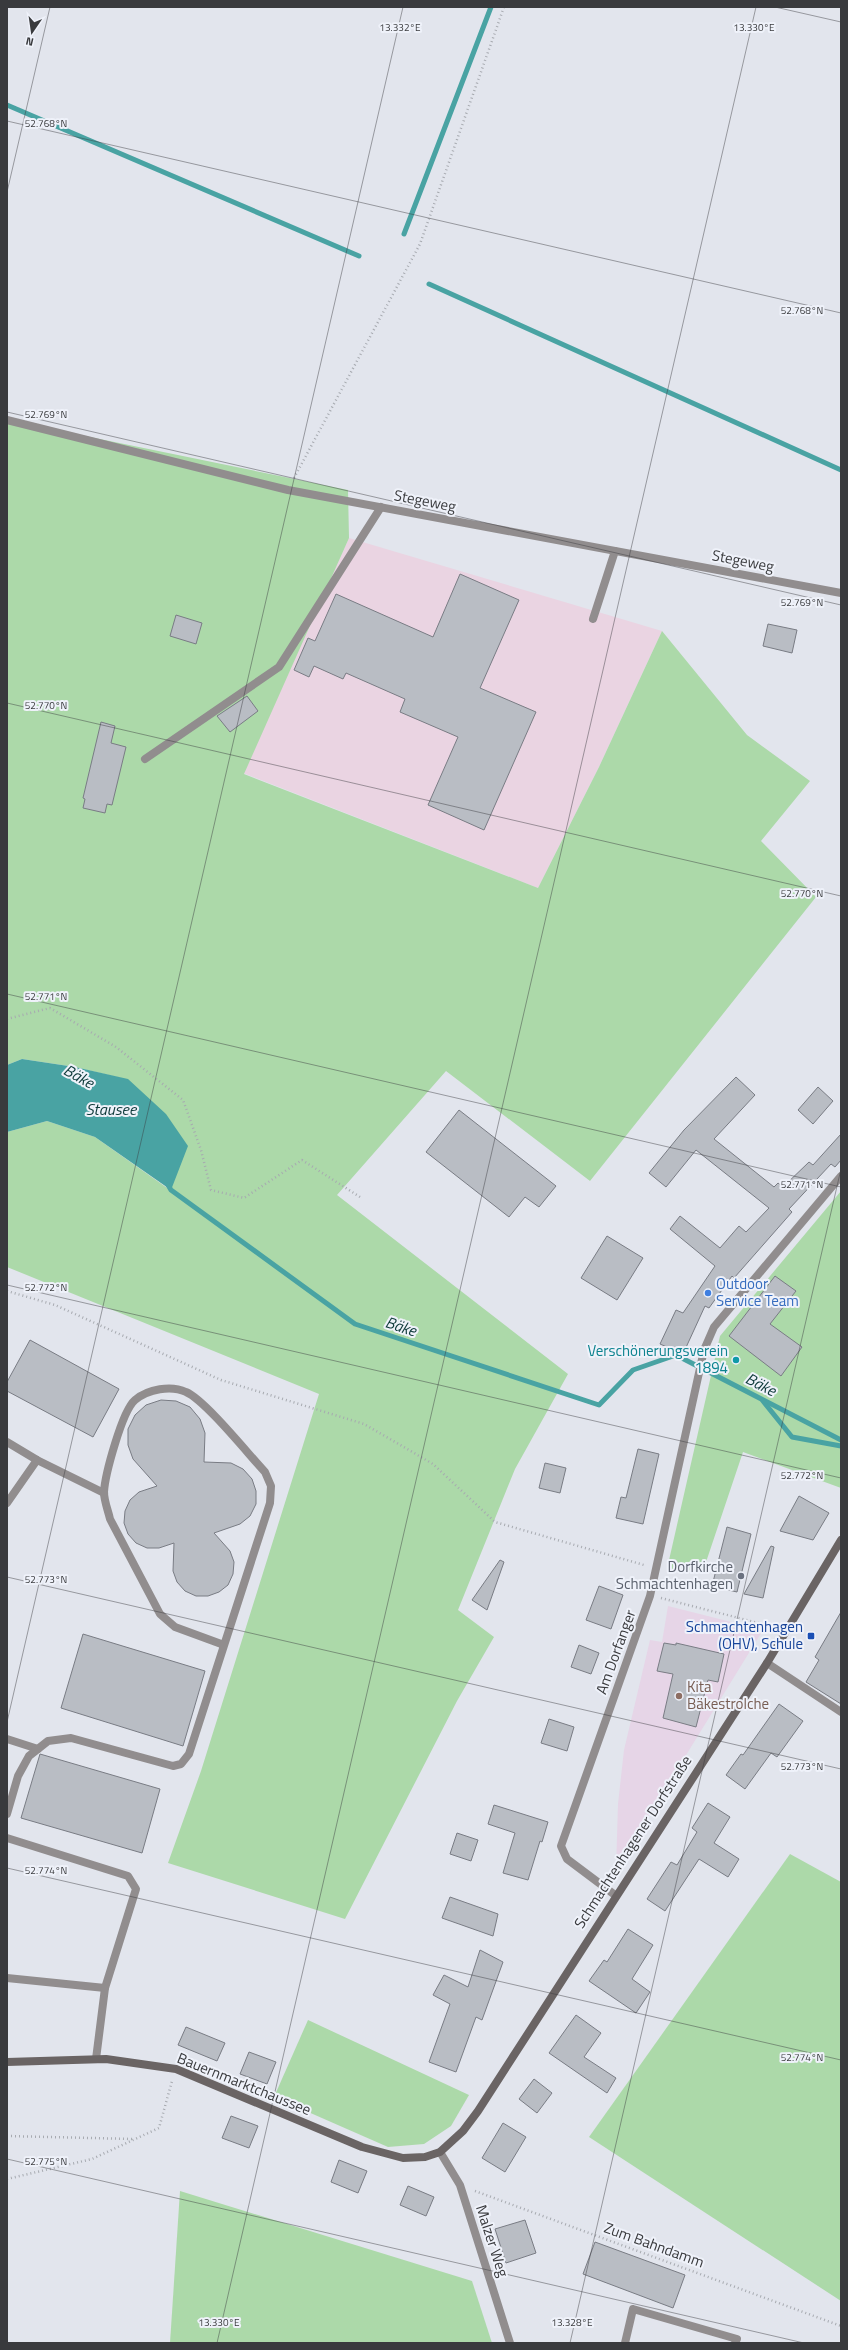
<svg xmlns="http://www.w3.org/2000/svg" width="848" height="2350" viewBox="0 0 848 2350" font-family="'Titillium Web',sans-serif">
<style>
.industrial{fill:#ead4e2}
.education{fill:#e6d5e7}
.green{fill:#acd9a9}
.water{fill:#49a3a3}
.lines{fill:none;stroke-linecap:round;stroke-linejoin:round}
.stream{stroke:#49a3a3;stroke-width:5}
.building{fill:#b9bdc4;stroke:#797c84}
.path{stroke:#a7aab0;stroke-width:2.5;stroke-dasharray:1 3;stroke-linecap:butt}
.service{stroke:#918d8e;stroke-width:8}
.minor{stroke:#918d8e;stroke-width:8}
.secondary{stroke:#6a6464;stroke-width:8}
.ticks{fill:none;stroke:#393a3d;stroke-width:1;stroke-opacity:0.45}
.shop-dot{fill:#3f7fe0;stroke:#eff2fa;stroke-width:1.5}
.culture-dot{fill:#0f9aa8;stroke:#eff2fa;stroke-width:1.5}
.worship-dot{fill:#6b7280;stroke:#eff2fa;stroke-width:1.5}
.transit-dot{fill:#1a4fb4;stroke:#eff2fa;stroke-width:1.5}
.education-dot{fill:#8d6e63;stroke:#eff2fa;stroke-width:1.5}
.labels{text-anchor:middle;stroke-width:4;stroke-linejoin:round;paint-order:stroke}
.street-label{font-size:15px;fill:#393a3d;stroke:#eff2fa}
.shop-label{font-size:15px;fill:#366cbe;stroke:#eff2fa;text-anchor:start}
.culture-label{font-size:15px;fill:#0d838f;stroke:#eff2fa;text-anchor:end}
.worship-label{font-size:15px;fill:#5b616d;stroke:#eff2fa;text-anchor:end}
.transit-label{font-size:15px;fill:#164399;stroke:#eff2fa;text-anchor:end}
.education-label{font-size:15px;fill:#785e54;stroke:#eff2fa;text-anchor:start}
.water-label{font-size:16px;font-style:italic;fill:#0e3a3a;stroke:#eff2fa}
.ticks-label{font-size:10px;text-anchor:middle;fill:#393a3d;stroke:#eff2fa;stroke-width:4;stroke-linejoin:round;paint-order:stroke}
</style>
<rect width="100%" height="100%" fill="#e2e5ed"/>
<polygon class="industrial" points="349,538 662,631 599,767 538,888 243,773"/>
<polygon class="education" points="668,1606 763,1630 616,1869 618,1804 624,1750 650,1640 662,1642"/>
<g class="green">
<polygon points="7,420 348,490 349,538 244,774 538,888 599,767 662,631 747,735 810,781 761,841 816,897 590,1181 446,1071 337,1195 568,1374 515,1469 458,1610 494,1637 457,1701 345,1919 168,1863 201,1771 319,1394 7,1267 7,1132 47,1121 95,1137 170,1190 121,1078 75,1067 22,1059 7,1065"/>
<polygon points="841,1191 841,1488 743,1452 703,1571 667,1569 720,1336"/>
<polygon points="790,1854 841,1882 841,2301 589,2137"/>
<polygon points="308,2020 469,2095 451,2126 424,2144 388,2147 274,2097"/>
<polygon points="180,2191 472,2281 492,2343 170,2343"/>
</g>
<polygon class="water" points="22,1059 75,1067 128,1079 166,1114 188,1146 171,1190 95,1137 47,1121 7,1132 7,1065"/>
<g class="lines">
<g class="stream">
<polyline points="7,105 359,256"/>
<polyline points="404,234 491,7"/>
<polyline points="429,284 841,470"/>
<polyline points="168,1185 171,1190 355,1324 599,1405 633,1370 676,1355 841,1440"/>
<polyline points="763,1401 792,1437 841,1446"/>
</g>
</g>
<g class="building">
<polygon points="460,574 519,600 480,688 536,712 484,830 428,805 458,737 400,712 405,699 346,673 343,679 314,666 309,677 294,670 308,638 315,641 336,594 433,637"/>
<polygon points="176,615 202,623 196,644 170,636"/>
<polygon points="768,624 797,630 792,653 763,646"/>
<polygon points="247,696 258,711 230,732 217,716"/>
<polygon points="101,722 115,726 111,743 126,747 112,805 107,804 105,813 83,808 85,799 83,798"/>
<polygon points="736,1077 755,1095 714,1139 774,1187 778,1183 783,1187 809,1162 813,1165 841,1134 841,1160 835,1167 831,1164 789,1209 792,1212 734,1278 732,1276 709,1308 705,1306 683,1354 660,1344 676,1310 683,1313 715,1266 670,1229 680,1216 720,1248 739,1226 746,1232 769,1208 696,1150 666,1187 649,1173 684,1130"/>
<polygon points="818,1087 833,1101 813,1124 798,1110"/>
<polygon points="459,1110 556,1186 539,1207 525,1197 509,1217 426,1152"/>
<polygon points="607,1236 643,1258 617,1300 581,1278"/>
<polygon points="775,1276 796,1291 770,1324 802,1347 781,1376 729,1336"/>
<polygon points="30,1340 119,1389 93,1437 7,1391 7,1382"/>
<polygon points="161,1400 176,1401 190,1407 200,1419 205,1433 204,1462 231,1463 243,1469 252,1479 256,1491 256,1504 250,1516 240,1524 214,1533 230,1551 234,1562 233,1574 228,1585 219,1592 208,1596 196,1596 185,1591 177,1582 173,1571 174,1543 159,1548 147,1548 136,1543 128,1534 124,1523 125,1511 130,1500 139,1492 157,1486 133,1459 128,1445 128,1429 135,1415 146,1405"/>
<polygon points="638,1449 659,1454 643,1524 616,1518 621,1497 626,1498"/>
<polygon points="545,1463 566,1468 560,1493 539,1488"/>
<polygon points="799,1496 829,1513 813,1540 780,1531"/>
<polygon points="727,1527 751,1534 737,1592 712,1586"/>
<polygon points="771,1546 774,1547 763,1598 744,1594"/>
<polygon points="500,1560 504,1562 487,1610 472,1600"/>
<polygon points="599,1586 623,1595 611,1629 586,1620"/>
<polygon points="841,1612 841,1704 806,1682 819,1660 815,1657"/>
<polygon points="83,1634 205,1671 183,1746 61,1708"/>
<polygon points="664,1643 676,1645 676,1643 724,1654 718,1682 708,1680 696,1727 663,1718 673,1674 657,1671"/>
<polygon points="579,1645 599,1653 591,1674 571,1667"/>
<polygon points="779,1704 803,1721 777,1757 771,1753 745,1789 726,1775 741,1754 743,1755"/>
<polygon points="549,1719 574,1727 567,1751 541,1743"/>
<polygon points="40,1754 160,1789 142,1853 21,1818"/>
<polygon points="708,1803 730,1817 714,1843 739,1859 728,1877 699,1859 665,1911 647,1899 671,1862 677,1865 697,1832 692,1828"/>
<polygon points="494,1805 548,1822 542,1842 540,1841 528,1880 503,1873 515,1833 488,1824"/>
<polygon points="457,1833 478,1840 471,1861 450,1854"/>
<polygon points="450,1897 498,1914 493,1936 442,1918"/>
<polygon points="628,1929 653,1945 632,1979 650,1992 636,2013 589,1981 604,1960 607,1962"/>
<polygon points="480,1950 503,1962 482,2020 476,2017 456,2072 429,2062 450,2004 433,1995 444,1975 468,1987"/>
<polygon points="576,2015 601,2033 584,2057 616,2078 607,2093 549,2053"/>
<polygon points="186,2027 225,2043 217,2061 178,2045"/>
<polygon points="249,2052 276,2062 267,2084 240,2074"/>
<polygon points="534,2079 552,2093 537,2113 519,2099"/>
<polygon points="231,2116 258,2126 249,2148 222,2138"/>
<polygon points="503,2123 526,2137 505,2172 482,2158"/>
<polygon points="339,2160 367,2171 358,2193 331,2182"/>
<polygon points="408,2186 434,2197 426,2216 400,2205"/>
<polygon points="525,2220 536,2253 506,2263 495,2229"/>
<polygon points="595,2242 685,2275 673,2308 583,2274"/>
</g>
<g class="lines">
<g class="path">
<polyline points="294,478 420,244 504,7"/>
<polyline points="7,1019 50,1008 116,1047 183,1100 201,1150 211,1190 244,1198 302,1160 360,1197"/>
<polyline points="7,1291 55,1305 221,1380 364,1424 433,1464 495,1522 644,1565"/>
<polyline points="661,1598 774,1627"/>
<polyline points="7,2136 133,2139"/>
<polyline points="7,2179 92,2159 159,2128 172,2081"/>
<polyline points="475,2191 841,2326"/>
</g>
<g class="service">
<polyline points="593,619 615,551"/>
<polyline points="145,759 279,667 381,507"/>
<polyline points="7,1442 37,1460 104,1493"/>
<polyline points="7,1503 37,1460"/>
<polyline points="767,1663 841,1712"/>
<polyline points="7,1739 38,1749"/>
<path d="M 7,1814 L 18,1776 L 29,1756 L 48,1741 L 71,1738 L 173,1766 L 181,1764 L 189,1754 L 270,1503 L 271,1486 L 265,1472 C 249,1455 205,1400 186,1392 C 171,1385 148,1389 135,1400 C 122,1411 105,1475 104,1492 C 104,1501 108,1510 110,1519 L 160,1614 L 175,1627 L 224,1645"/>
<polyline points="7,1838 128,1876 136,1889 105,1988 7,1978"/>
<polyline points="96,2059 105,1988"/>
<polyline points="625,2343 633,2309 737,2339 735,2343"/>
</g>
<g class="minor">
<polyline points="7,420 288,490 841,593"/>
<polyline points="615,1895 567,1859 561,1846 650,1596 704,1350 714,1327 841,1176"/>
<polyline points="440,2152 460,2185 510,2343"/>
</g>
<polyline class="secondary" points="7,2062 106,2059 176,2069 362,2147 403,2158 425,2157 440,2152 463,2131 478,2111 767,1663 841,1540"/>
</g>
<path class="ticks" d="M 775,7 L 841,22M 7,121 L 841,313M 7,192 L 50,7M 7,412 L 841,605M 7,703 L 841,896M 7,994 L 841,1187M 7,1285 L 841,1478M 7,1577 L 841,1769M 7,1722 L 403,7M 7,1868 L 841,2060M 7,2159 L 804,2343M 217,2343 L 756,7M 570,2343 L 841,1169"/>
<circle class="shop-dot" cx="708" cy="1293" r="4"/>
<circle class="culture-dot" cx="736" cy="1360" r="4"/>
<circle class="worship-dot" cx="741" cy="1576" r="4"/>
<rect class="transit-dot" x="807" y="1632" width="8" height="8" rx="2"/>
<circle class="education-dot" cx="679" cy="1696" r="4"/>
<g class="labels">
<g class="street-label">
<text transform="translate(425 501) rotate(11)" y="5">Stegeweg</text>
<text transform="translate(743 561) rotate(11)" y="5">Stegeweg</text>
<text transform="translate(616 1652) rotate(-70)" y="5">Am Dorfanger</text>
<text transform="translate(633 1842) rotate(-57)" y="5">Schmachtenhagener Dorfstraße</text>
<text transform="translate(244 2084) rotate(22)" y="5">Bauernmarktchaussee</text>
<text transform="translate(492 2241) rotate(72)" y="5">Malzer Weg</text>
<text transform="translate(654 2245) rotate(20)" y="5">Zum Bahndamm</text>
</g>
<g class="shop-label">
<text x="716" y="1289">Outdoor<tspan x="716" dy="17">Service Team</tspan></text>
</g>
<g class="culture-label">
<text x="728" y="1356">Verschönerungsverein<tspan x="728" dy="17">1894</tspan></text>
</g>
<g class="worship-label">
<text x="733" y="1572">Dorfkirche<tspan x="733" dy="17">Schmachtenhagen</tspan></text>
</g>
<g class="transit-label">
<text x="803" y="1632">Schmachtenhagen<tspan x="803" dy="17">(OHV), Schule</tspan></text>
</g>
<g class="education-label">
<text x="687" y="1692">Kita<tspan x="687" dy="17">Bäkestrolche</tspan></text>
</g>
<g class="water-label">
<text transform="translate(79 1076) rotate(29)" y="6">Bäke</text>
<text x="111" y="1115">Stausee</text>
<text transform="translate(401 1326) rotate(18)" y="6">Bäke</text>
<text transform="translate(761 1384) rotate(27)" y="6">Bäke</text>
</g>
</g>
<g class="ticks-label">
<text x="400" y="31">13.332°E</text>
<text x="754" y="31">13.330°E</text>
<text x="46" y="127">52.768°N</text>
<text x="802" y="314">52.768°N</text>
<text x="46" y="418">52.769°N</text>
<text x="802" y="606">52.769°N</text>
<text x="46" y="709">52.770°N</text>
<text x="802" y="897">52.770°N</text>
<text x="46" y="1000">52.771°N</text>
<text x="802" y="1188">52.771°N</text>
<text x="46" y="1291">52.772°N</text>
<text x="802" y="1479">52.772°N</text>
<text x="46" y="1583">52.773°N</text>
<text x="802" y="1770">52.773°N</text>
<text x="46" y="1874">52.774°N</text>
<text x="802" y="2061">52.774°N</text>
<text x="46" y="2165">52.775°N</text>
<text x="219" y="2326">13.330°E</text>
<text x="572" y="2326">13.328°E</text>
</g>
<rect width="848" height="2350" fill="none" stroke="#393a3d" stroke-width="16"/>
<g transform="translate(32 32) rotate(193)" stroke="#eff2fa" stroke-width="3" paint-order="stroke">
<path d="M0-3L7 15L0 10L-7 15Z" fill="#393a3d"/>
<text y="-6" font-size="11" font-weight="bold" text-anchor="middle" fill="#393a3d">N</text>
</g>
</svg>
